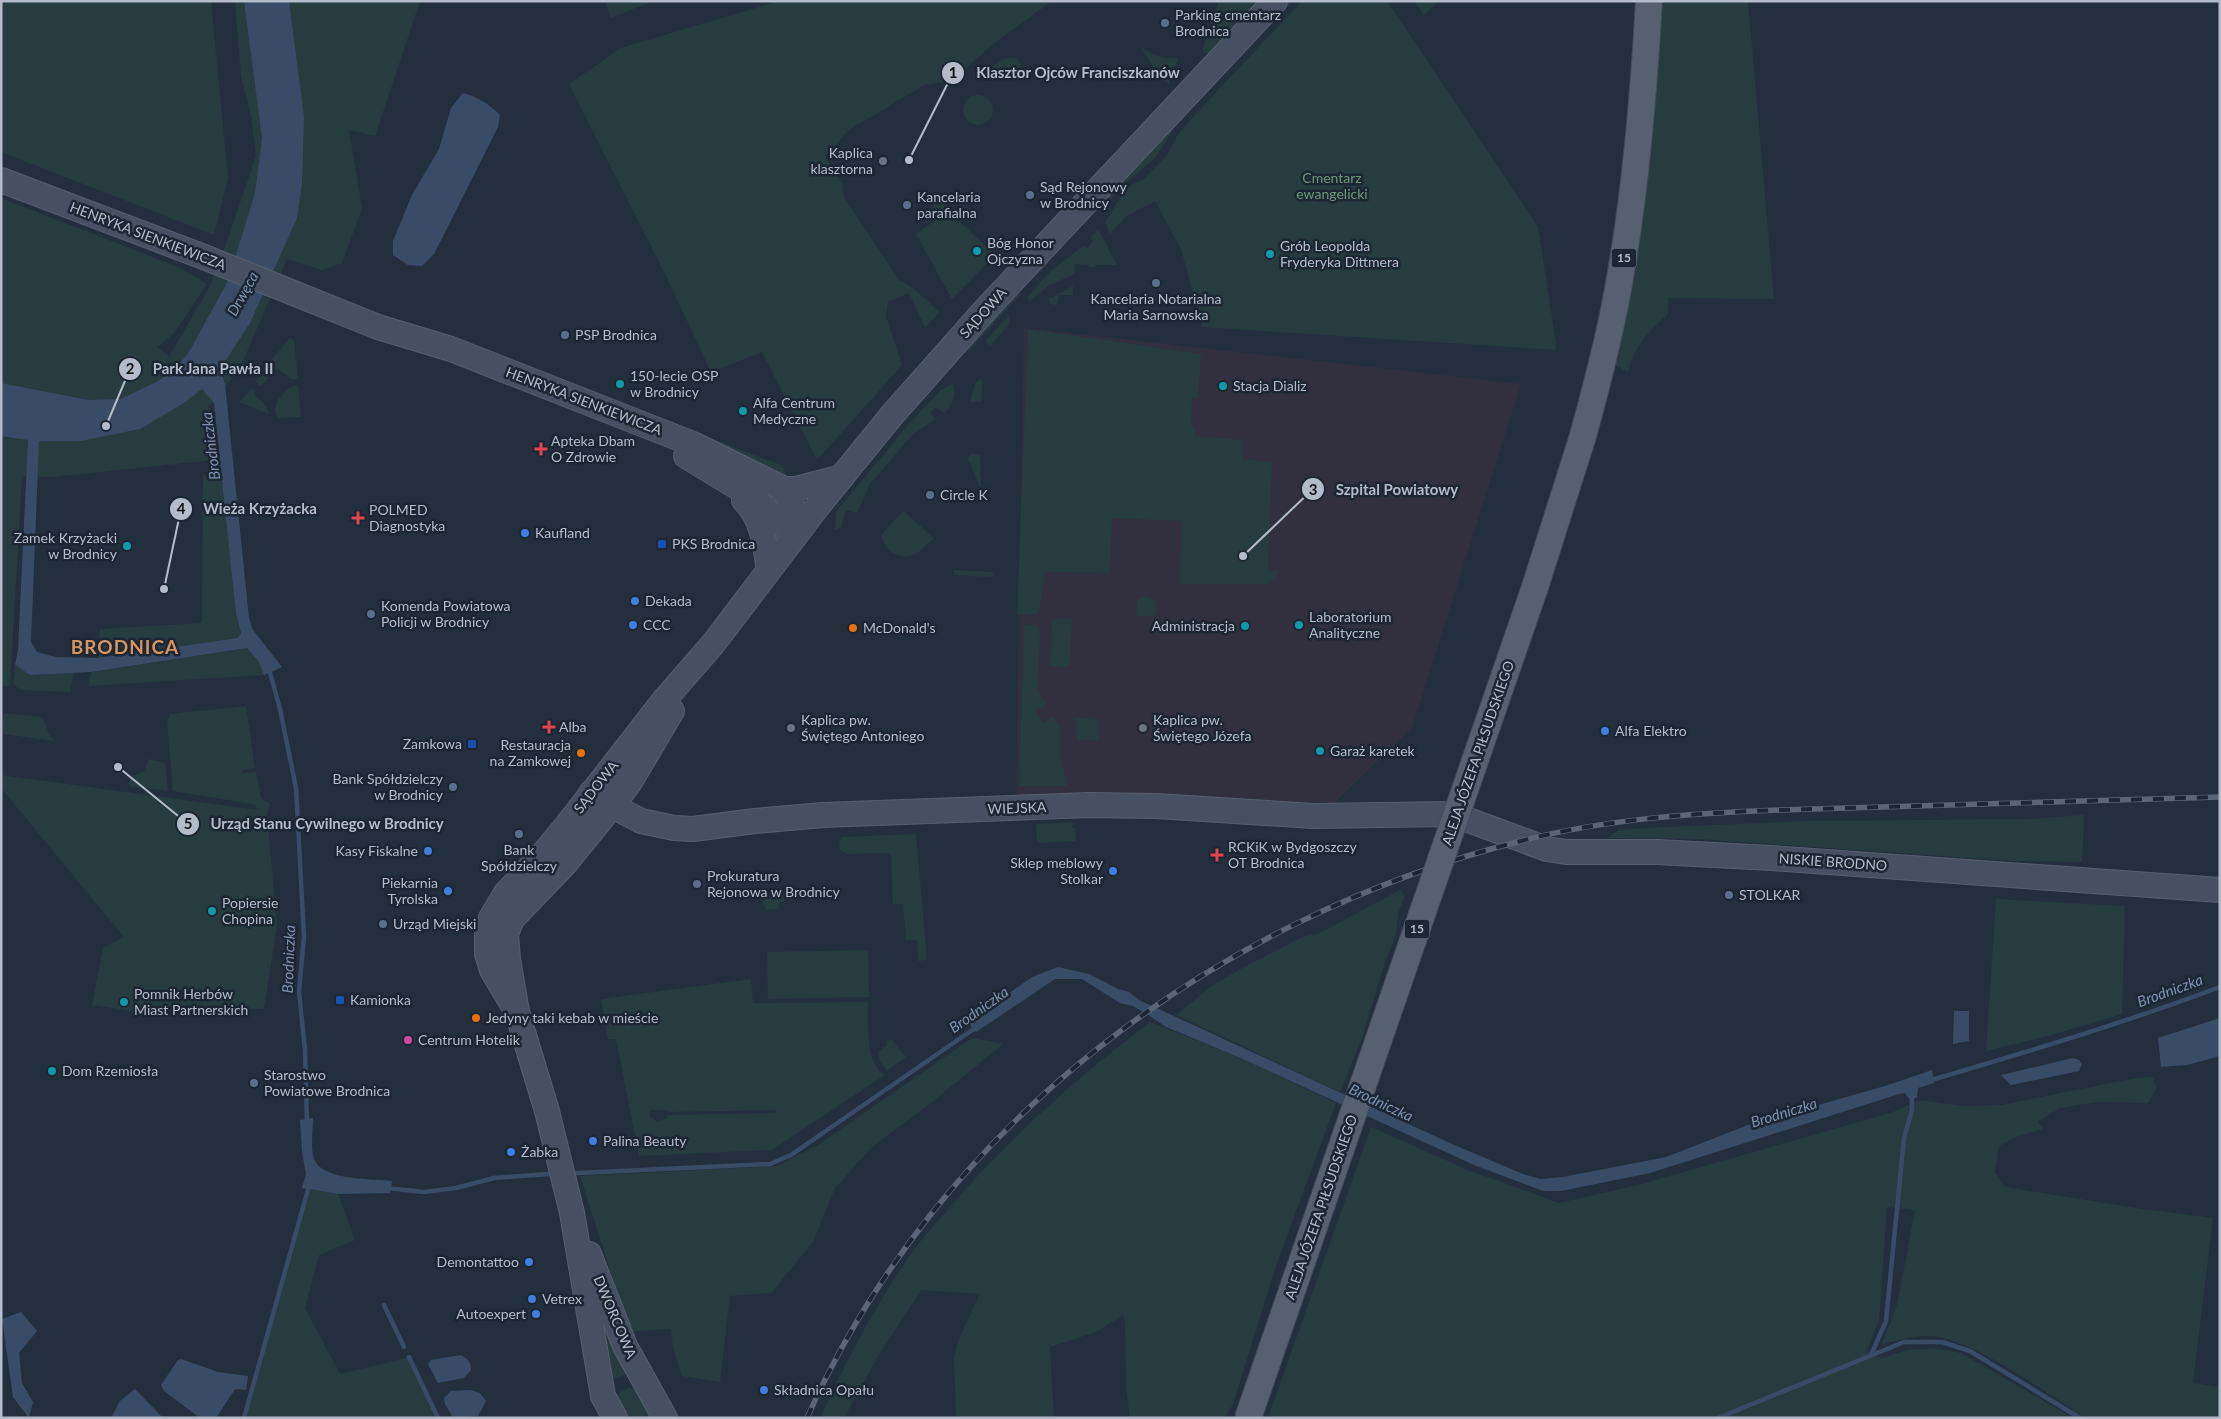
<svg xmlns="http://www.w3.org/2000/svg" width="2221" height="1419" viewBox="0 0 2221 1419" font-family="Lato,sans-serif">
<style>
.medical{fill:#32303f}
.green{fill:#263c3f;fill-rule:evenodd}
.water{fill:#394c67;fill-rule:evenodd}
.lines{fill:none;stroke-linecap:round;stroke-linejoin:round}
.stream{stroke:#394c67;stroke-width:4.5}
.secondary-casing{stroke:#565f6c;stroke-width:26}
.primary-casing{stroke:#414a57;stroke-width:28}
.secondary{stroke:#465061;stroke-width:24}
.primary{stroke:#56606e;stroke-width:26}
.rail-casing{stroke:#5a6575;stroke-width:5.5}
.rail{stroke:#1d2633;stroke-width:4;stroke-dasharray:11;stroke-linecap:butt}
.primary-bridge-casing{stroke:#414a57;stroke-width:28;stroke-linecap:butt}
.primary-bridge{stroke:#56606e;stroke-width:26}
.service-dot{fill:#5c6f8a;stroke:#1d2633;stroke-width:2}
.worship-dot{fill:#6b7280;stroke:#1d2633;stroke-width:2}
.culture-dot{fill:#0f9aa8;stroke:#1d2633;stroke-width:2}
.health-dot{fill:#e0444e;stroke:#1d2633;stroke-width:2}
.shop-dot{fill:#3f7fe0;stroke:#1d2633;stroke-width:2}
.transit-dot{fill:#1a4fb4;stroke:#1d2633;stroke-width:2}
.food-dot{fill:#e8710a;stroke:#1d2633;stroke-width:2}
.hotel-dot{fill:#d1479c;stroke:#1d2633;stroke-width:2}
.labels{text-anchor:middle;stroke-width:5;stroke-linejoin:round;paint-order:stroke}
.shield{fill:#1d2633;stroke:#878f9c;stroke-width:1}
.shield-label{font-size:12px;font-weight:bold;fill:#b4bcc9}
.poi-label{font-size:14px;fill:#b4bcc9;stroke:#1d2633;text-anchor:start}
.park-label{font-size:14px;fill:#6b9a76;stroke:#1d2633}
.street-label{font-size:14px;fill:#b4bcc9;stroke:#1d2633}
.water-label{font-size:15px;font-style:italic;fill:#7c92b1;stroke:#1d2633}
.district-label{font-size:19px;font-weight:bold;letter-spacing:1px;fill:#d59563;stroke:#1d2633}
.leader{fill:none;stroke:#b4bcc9;stroke-width:2}
.callout-dot{fill:#b4bcc9;stroke:#1d2633;stroke-width:2}
.mark-label{font-size:15px;text-anchor:middle;font-weight:bold;fill:#111}
.callout-label{font-size:15px;text-anchor:middle;font-weight:bold;fill:#b4bcc9;stroke:#1d2633;stroke-width:5;stroke-linejoin:round;paint-order:stroke}
</style>
<rect width="100%" height="100%" fill="#242f3e"/>
<polygon class="medical" points="1024,328 1521,384 1412,728 1334,803 1016,797"/>
<g class="green">
<polygon points="1,1 211,1 228,178 214,235 1,152"/>
<polygon points="235,1 420,1 375,136 349,130 362,208 342,263 322,270 287,259 240,368 213,403 208,406 214,460 52,477 22,476 10,686 1,686 1,198 178,267 207,284 175,332 158,347 169,357 209,288 225,247 256,156 251,116 241,76"/>
<polygon points="605,1 653,1 611,18"/>
<path d="M 779,1 L 1052,1 L 997,41 L 951,81 L 924,85 L 849,130 L 825,156 L 842,184 L 844,197 L 900,281 C 909,282 930,304 940,312 L 925,328 L 909,293 L 888,302 L 886,316 L 902,365 L 817,460 L 762,352 L 711,372 L 667,278 L 569,84 L 621,48 Z"/>
<polygon points="1219,1 1258,1 1211,54 1204,52 1203,48"/>
<polygon points="1288,1 1293,1 1175,127 1155,158 1127,182 1105,206 1116,185"/>
<polygon points="1302,1 1387,1 1538,227 1556,343 1555,350 1202,327 1181,249 1155,201 1125,217 1110,234 1105,222 1122,195 1133,184 1145,178 1168,154 1177,136 1192,118"/>
<polygon points="1414,1 1439,1 1424,15"/>
<path d="M 1659,1 L 1748,1 L 1774,299 L 1668,298 L 1668,314 C 1648,331 1635,346 1628,372 L 1615,365 L 1635,276 L 1652,146 Z"/>
<path d="M 1139,46 C 1152,55 1162,59 1178,58 L 1169,84 L 1164,82 Z"/>
<path d="M 1006,58 L 1017,58 L 1022,68 C 1011,75 1002,77 991,68 Z"/>
<circle cx="978" cy="110" r="15"/>
<polygon points="939,195 960,222 995,255 952,299 916,234 939,218 930,201"/>
<polygon points="1098,229 1117,265 1095,265 1095,267 1089,267 1089,265 1075,264 1074,274 1048,286 1030,301 1027,297 1051,271 1084,245 1087,248 1093,241 1090,238"/>
<polygon points="1073,286 1073,295 1059,295 1057,305 1050,304 1049,299"/>
<polygon points="1016,292 1020,295 968,352 970,343"/>
<polygon points="1009,315 1010,323 990,346 985,341"/>
<polygon points="1028,329 1201,354 1198,398 1192,397 1191,427 1195,427 1195,436 1243,440 1242,459 1272,462 1268,570 1278,571 1276,577 1267,584 1180,584 1182,521 1112,518 1110,573 1045,572 1040,605 1037,614 1017,615"/>
<polygon points="290,338 294,340 298,379 291,379 277,368 261,386 256,382 268,364"/>
<polygon points="980,379 983,381 981,402 970,402 975,384"/>
<path d="M 953,383 C 956,395 953,405 944,413 L 936,407 L 930,413 L 936,419 L 913,434 L 869,485 L 857,513 L 846,510 L 841,527 L 835,530 L 836,512 L 907,426 L 940,391 Z"/>
<path d="M 298,385 L 301,417 L 278,418 C 268,406 286,387 298,385 Z"/>
<polygon points="252,388 255,390 255,395 266,406 269,414 239,402"/>
<polygon points="667,421 783,466 786,476 782,481"/>
<polygon points="970,454 980,454 981,489 968,459"/>
<polygon points="222,472 236,614 241,634 238,638 97,658 100,629 202,623 203,475"/>
<path d="M 903,511 L 934,538 C 928,543 921,552 913,555 C 899,561 881,548 882,534 Z"/>
<polygon points="954,570 992,572 994,575 991,577 954,575"/>
<polygon points="1143,596 1154,599 1156,604 1156,614 1152,616 1136,616 1137,600"/>
<polygon points="1052,619 1072,619 1070,664 1068,667 1050,666"/>
<polygon points="1024,625 1036,625 1040,630 1038,689 1046,705 1036,711 1043,723 1053,717 1061,730 1061,761 1068,786 1019,786"/>
<polygon points="247,648 258,661 264,675 88,686 91,672"/>
<polygon points="15,665 30,675 74,673 70,692 20,690 13,683"/>
<polygon points="246,706 255,768 242,770 242,773 256,772 261,798 270,804 267,813 277,925 264,1009 140,1012 92,1005 103,948 124,937 1,788 1,775 257,810 256,806 253,804 173,791 167,723 170,714"/>
<polygon points="4,713 43,717 48,732 54,741 3,734 1,730"/>
<polygon points="1073,717 1099,720 1098,741 1077,740 1076,725"/>
<polygon points="148,759 165,763 168,791 129,786 130,777 145,771"/>
<polygon points="2084,815 2082,862 2014,861 1698,839 1608,838 1619,830 1665,827 1807,821 2027,819"/>
<polygon points="1073,822 1072,828 1075,828 1076,841 1037,843 1036,824"/>
<polygon points="916,834 927,960 918,961 917,940 906,940 903,904 893,904 891,853 847,854 840,850 839,844 842,837"/>
<polygon points="1400,890 1405,896 1398,913 1396,935 1385,962 1363,1035 1340,1092 1176,1015 1213,985 1246,966 1304,936 1318,934"/>
<polygon points="784,897 784,901 779,903 778,909 766,910 763,903 765,899"/>
<polygon points="1996,899 2125,906 2122,1014 2055,1034 1986,1051"/>
<polygon points="868,950 869,997 768,999 767,952"/>
<path d="M 751,979 L 753,1003 L 868,1002 C 868,1024 865,1063 885,1075 L 772,1150 L 639,1156 L 616,1039 L 608,1039 L 601,999 ZM 650,1110 L 668,1110 L 668,1112 L 776,1110 L 777,1113 L 668,1115 L 667,1119 L 657,1121 L 649,1116 Z"/>
<path d="M 1150,1022 L 1236,1056 L 1336,1103 L 1276,1266 L 1233,1404 L 1225,1418 L 1130,1418 L 1126,1389 L 1125,1321 L 1123,1315 L 1096,1332 L 1050,1347 L 1054,1418 L 956,1418 L 954,1358 L 958,1341 L 980,1294 L 921,1290 L 877,1358 L 844,1418 L 820,1418 C 846,1361 878,1300 914,1250 C 925,1234 939,1221 951,1206 C 1010,1137 1078,1077 1150,1022 Z"/>
<polygon points="972,1038 1003,1044 931,1103 873,1146 835,1188 813,1242 771,1293 730,1296 720,1382 682,1376 673,1348 671,1329 633,1331 620,1301 580,1176 777,1166 818,1145"/>
<polygon points="891,1039 906,1057 887,1071 879,1060 878,1052 887,1045 886,1041"/>
<path d="M 2153,1077 L 2156,1089 L 2148,1103 L 2097,1102 L 2060,1108 L 2038,1122 L 2043,1129 L 2016,1137 L 1999,1146 L 1995,1172 L 2005,1187 L 2129,1207 L 2213,1218 L 2193,1383 L 2220,1387 L 2220,1418 L 1268,1418 L 1371,1127 L 1468,1170 L 1559,1203 L 1642,1184 L 1893,1112 L 1921,1100 L 1962,1106 L 2001,1105 L 2136,1078 ZM 1887,1207 L 1915,1210 L 1897,1305 L 1882,1344 C 1896,1341 1910,1337 1924,1336 C 1967,1334 2036,1387 2073,1409 L 2070,1416 L 1961,1353 L 1935,1348 L 1908,1350 L 1881,1358 L 1866,1352 L 1879,1321 Z"/>
<polygon points="310,1190 338,1193 355,1240 319,1255 305,1308 340,1374 410,1357 436,1418 246,1418"/>
<polygon points="601,1316 628,1374 610,1380"/>
<polygon points="629,1388 639,1391 657,1418 626,1418 616,1401 620,1392"/>
</g>
<g class="water">
<path d="M 244,1 L 289,1 L 304,117 L 302,184 L 297,218 L 250,323 L 220,369 L 225,384 L 249,618 L 253,630 L 282,667 L 264,675 L 258,661 L 247,648 L 91,672 L 30,675 L 15,665 L 18,650 L 28,440 L 1,436 L 1,383 L 88,400 L 121,399 L 158,381 L 177,367 L 189,352 L 228,281 L 255,193 L 262,138 ZM 202,389 L 214,403 L 236,614 L 241,633 L 238,638 L 97,658 L 56,657 L 37,652 L 31,642 L 39,441 L 81,441 L 140,429 L 184,403 Z"/>
<path d="M 463,93 C 478,97 489,104 500,115 L 498,127 L 434,254 L 422,266 L 408,265 L 393,255 L 393,241 L 412,195 L 439,149 L 451,108 Z"/>
<polygon points="1058,967 1089,974 1118,989 1129,992 1139,1000 1452,1144 1523,1174 1540,1179 1563,1177 1666,1157 1748,1125 1885,1086 1932,1070 1934,1083 1918,1088 1917,1097 1910,1100 1905,1093 1899,1094 1650,1173 1561,1191 1543,1191 1474,1165 1236,1056 1166,1027 1147,1014 1133,1006 1120,1003 1082,979 1055,979 976,1032 968,1023 1032,977"/>
<polygon points="1954,1011 1969,1011 1969,1041 1953,1044"/>
<polygon points="2220,1018 2220,1056 2187,1065 2161,1067 2158,1038"/>
<polygon points="2073,1058 2079,1060 2082,1064 2079,1071 2011,1085 2001,1075"/>
<path d="M 313,1118 C 313,1129 310,1152 315,1161 C 324,1180 373,1179 392,1181 L 390,1193 L 340,1194 L 302,1188 L 306,1174 L 302,1152 L 300,1120 Z"/>
<polygon points="21,1312 37,1331 19,1353 22,1383 33,1402 29,1418 13,1397 2,1319"/>
<path d="M 461,1355 C 468,1359 471,1362 471,1370 L 464,1378 L 438,1383 L 428,1364 L 431,1360 Z"/>
<polygon points="181,1359 218,1372 248,1376 246,1390 235,1389 216,1418 200,1418 164,1391 161,1385 178,1360"/>
<polygon points="135,1389 163,1418 111,1418 120,1401"/>
<polygon points="471,1390 480,1393 486,1401 478,1416 453,1418 445,1404 444,1398 451,1391"/>
</g>
<g class="lines">
<g class="stream">
<polyline points="269,669 280,709 296,788 304,936 299,992 305,1050 307,1125"/>
<path d="M 1928,1081 C 2027,1052 2124,1023 2220,987"/>
<polyline points="577,1173 770,1164 791,1155 978,1026"/>
<polyline points="386,1188 424,1192 456,1188 494,1178 548,1174"/>
<polyline points="384,1305 404,1347"/>
<polyline points="1871,1355 1886,1321 1904,1138 1912,1110 1912,1094"/>
<polyline points="409,1357 438,1418"/>
<polyline points="244,1418 309,1186"/>
<polyline points="1718,1418 1904,1342 1942,1342 1970,1351 2080,1418"/>
</g>
<g class="secondary-casing">
<g id="secondary">
<polyline points="1,180 204,257 378,327 451,349 693,444 784,489 795,511 797,520 795,536"/>
<polyline points="686,456 750,495 795,536"/>
<polyline points="784,489 795,489 842,477"/>
<path d="M 744,500 C 763,519 765,545 769,570"/>
<polyline points="591,793 612,806 641,821 674,828 693,829 755,821 823,815 1089,805 1156,806 1313,816 1452,814 1547,849 1566,852 1657,852 1771,858 2220,890"/>
<polyline points="517,1012 492,970 487,954 487,935 491,918 506,893 542,855 567,825 665,699 713,644 818,506 892,415 986,309 1275,1"/>
<polyline points="589,1254 625,1346 665,1418"/>
<polyline points="615,1418 603,1396 572,1213 547,1111 517,1012 508,959 506,934 512,919 564,865 612,806 630,782 672,711"/>
</g>
</g>
<g class="primary-casing">
<path id="primary" d="M 1582,439 C 1598,382 1613,324 1622,266 C 1637,178 1644,89 1649,1"/>
</g>
<use href="#secondary" class="secondary"/>
<use href="#primary" class="primary"/>
<g class="rail-casing">
<path id="rail" d="M 807,1418 C 937,1125 1213,919 1521,841 C 1605,819 1694,813 1780,810 L 2220,797"/>
</g>
<use href="#rail" class="rail"/>
<g class="primary-bridge-casing">
<polyline id="primary-bridge" points="1248,1418 1535,587 1582,439"/>
</g>
<use href="#primary-bridge" class="primary-bridge"/>
</g>
<g class="service-dot">
<circle cx="1165" cy="23" r="5"/>
<circle cx="1030" cy="195" r="5"/>
<circle cx="907" cy="205" r="5"/>
<circle cx="1156" cy="283" r="5"/>
<circle cx="565" cy="335" r="5"/>
<circle cx="930" cy="495" r="5"/>
<circle cx="371" cy="614" r="5"/>
<circle cx="453" cy="787" r="5"/>
<circle cx="519" cy="834" r="5"/>
<circle cx="697" cy="884" r="5"/>
<circle cx="1729" cy="895" r="5"/>
<circle cx="383" cy="924" r="5"/>
<circle cx="254" cy="1083" r="5"/>
</g>
<g class="worship-dot">
<circle cx="883" cy="161" r="5"/>
<circle cx="791" cy="728" r="5"/>
<circle cx="1143" cy="728" r="5"/>
</g>
<g class="culture-dot">
<circle cx="977" cy="251" r="5"/>
<circle cx="1270" cy="254" r="5"/>
<circle cx="620" cy="384" r="5"/>
<circle cx="1223" cy="386" r="5"/>
<circle cx="743" cy="411" r="5"/>
<circle cx="127" cy="546" r="5"/>
<circle cx="1299" cy="625" r="5"/>
<circle cx="1245" cy="626" r="5"/>
<circle cx="1320" cy="751" r="5"/>
<circle cx="212" cy="911" r="5"/>
<circle cx="124" cy="1002" r="5"/>
<circle cx="52" cy="1071" r="5"/>
</g>
<g class="health-dot">
<path d="M538.5 441.5h5v5h5v5h-5v5h-5v-5h-5v-5h5z"/>
<path d="M355.5 510.5h5v5h5v5h-5v5h-5v-5h-5v-5h5z"/>
<path d="M546.5 719.5h5v5h5v5h-5v5h-5v-5h-5v-5h5z"/>
<path d="M1214.5 847.5h5v5h5v5h-5v5h-5v-5h-5v-5h5z"/>
</g>
<g class="shop-dot">
<circle cx="525" cy="533" r="5"/>
<circle cx="635" cy="601" r="5"/>
<circle cx="633" cy="625" r="5"/>
<circle cx="1605" cy="731" r="5"/>
<circle cx="428" cy="851" r="5"/>
<circle cx="1113" cy="871" r="5"/>
<circle cx="448" cy="891" r="5"/>
<circle cx="593" cy="1141" r="5"/>
<circle cx="511" cy="1152" r="5"/>
<circle cx="529" cy="1262" r="5"/>
<circle cx="532" cy="1299" r="5"/>
<circle cx="536" cy="1314" r="5"/>
<circle cx="764" cy="1390" r="5"/>
</g>
<g class="transit-dot">
<rect x="657" y="539" width="10" height="10" rx="2.5"/>
<rect x="467" y="739" width="10" height="10" rx="2.5"/>
<rect x="335" y="995" width="10" height="10" rx="2.5"/>
</g>
<g class="food-dot">
<circle cx="853" cy="628" r="5"/>
<circle cx="581" cy="753" r="5"/>
<circle cx="476" cy="1018" r="5"/>
</g>
<circle class="hotel-dot" cx="408" cy="1040" r="5"/>
<g class="labels">
<g class="shield">
<rect x="1611.5" y="248.5" width="25" height="19" rx="4"/>
<rect x="1404.5" y="919.5" width="25" height="19" rx="4"/>
</g>
<g class="shield-label">
<text x="1624" y="262">15</text>
<text x="1417" y="933">15</text>
</g>
<g class="poi-label">
<text x="1175" y="20">Parking cmentarz<tspan x="1175" dy="16">Brodnica</tspan></text>
<text x="873" y="158" text-anchor="end">Kaplica<tspan x="873" dy="16">klasztorna</tspan></text>
<text x="1040" y="192">Sąd Rejonowy<tspan x="1040" dy="16">w Brodnicy</tspan></text>
<text x="917" y="202">Kancelaria<tspan x="917" dy="16">parafialna</tspan></text>
<text x="987" y="248">Bóg Honor<tspan x="987" dy="16">Ojczyzna</tspan></text>
<text x="1280" y="251">Grób Leopolda<tspan x="1280" dy="16">Fryderyka Dittmera</tspan></text>
<text x="1156" y="304" text-anchor="middle">Kancelaria Notarialna<tspan x="1156" dy="16">Maria Sarnowska</tspan></text>
<text x="575" y="340">PSP Brodnica</text>
<text x="630" y="381">150-lecie OSP<tspan x="630" dy="16">w Brodnicy</tspan></text>
<text x="1233" y="391">Stacja Dializ</text>
<text x="753" y="408">Alfa Centrum<tspan x="753" dy="16">Medyczne</tspan></text>
<text x="551" y="446">Apteka Dbam<tspan x="551" dy="16">O Zdrowie</tspan></text>
<text x="940" y="500">Circle K</text>
<text x="369" y="515">POLMED<tspan x="369" dy="16">Diagnostyka</tspan></text>
<text x="535" y="538">Kaufland</text>
<text x="117" y="543" text-anchor="end">Zamek Krzyżacki<tspan x="117" dy="16">w Brodnicy</tspan></text>
<text x="672" y="549">PKS Brodnica</text>
<text x="645" y="606">Dekada</text>
<text x="381" y="611">Komenda Powiatowa<tspan x="381" dy="16">Policji w Brodnicy</tspan></text>
<text x="1309" y="622">Laboratorium<tspan x="1309" dy="16">Analityczne</tspan></text>
<text x="643" y="630">CCC</text>
<text x="1235" y="631" text-anchor="end">Administracja</text>
<text x="863" y="633">McDonald's</text>
<text x="801" y="725">Kaplica pw.<tspan x="801" dy="16">Świętego Antoniego</tspan></text>
<text x="1153" y="725">Kaplica pw.<tspan x="1153" dy="16">Świętego Józefa</tspan></text>
<text x="559" y="732">Alba</text>
<text x="1615" y="736">Alfa Elektro</text>
<text x="462" y="749" text-anchor="end">Zamkowa</text>
<text x="571" y="750" text-anchor="end">Restauracja<tspan x="571" dy="16">na Zamkowej</tspan></text>
<text x="1330" y="756">Garaż karetek</text>
<text x="443" y="784" text-anchor="end">Bank Spółdzielczy<tspan x="443" dy="16">w Brodnicy</tspan></text>
<text x="1228" y="852">RCKiK w Bydgoszczy<tspan x="1228" dy="16">OT Brodnica</tspan></text>
<text x="519" y="855" text-anchor="middle">Bank<tspan x="519" dy="16">Spółdzielczy</tspan></text>
<text x="418" y="856" text-anchor="end">Kasy Fiskalne</text>
<text x="1103" y="868" text-anchor="end">Sklep meblowy<tspan x="1103" dy="16">Stolkar</tspan></text>
<text x="707" y="881">Prokuratura<tspan x="707" dy="16">Rejonowa w Brodnicy</tspan></text>
<text x="438" y="888" text-anchor="end">Piekarnia<tspan x="438" dy="16">Tyrolska</tspan></text>
<text x="1739" y="900">STOLKAR</text>
<text x="222" y="908">Popiersie<tspan x="222" dy="16">Chopina</tspan></text>
<text x="393" y="929">Urząd Miejski</text>
<text x="134" y="999">Pomnik Herbów<tspan x="134" dy="16">Miast Partnerskich</tspan></text>
<text x="350" y="1005">Kamionka</text>
<text x="486" y="1023">Jedyny taki kebab w mieście</text>
<text x="418" y="1045">Centrum Hotelik</text>
<text x="62" y="1076">Dom Rzemiosła</text>
<text x="264" y="1080">Starostwo<tspan x="264" dy="16">Powiatowe Brodnica</tspan></text>
<text x="603" y="1146">Palina Beauty</text>
<text x="521" y="1157">Żabka</text>
<text x="519" y="1267" text-anchor="end">Demontattoo</text>
<text x="542" y="1304">Vetrex</text>
<text x="526" y="1319" text-anchor="end">Autoexpert</text>
<text x="774" y="1395">Składnica Opału</text>
</g>
<g class="park-label">
<text x="1332" y="183">Cmentarz<tspan x="1332" dy="16">ewangelicki</tspan></text>
</g>
<g class="street-label">
<text transform="translate(148 236) rotate(21)" y="5">HENRYKA SIENKIEWICZA</text>
<text transform="translate(983 313) rotate(-48)" y="5">SĄDOWA</text>
<text transform="translate(584 401) rotate(21)" y="5">HENRYKA SIENKIEWICZA</text>
<text transform="translate(1478 753) rotate(-71)" y="5">ALEJA JÓZEFA PIŁSUDSKIEGO</text>
<text transform="translate(596 787) rotate(-52)" y="5">SĄDOWA</text>
<text transform="translate(1017 808) rotate(-2)" y="5">WIEJSKA</text>
<text transform="translate(1833 862) rotate(4)" y="5">NISKIE BRODNO</text>
<text transform="translate(1321 1207) rotate(-71)" y="5">ALEJA JÓZEFA PIŁSUDSKIEGO</text>
<text transform="translate(615 1317) rotate(67)" y="5">DWORCOWA</text>
</g>
<g class="water-label">
<text transform="translate(243 294) rotate(-61)" y="5">Drwęca</text>
<text transform="translate(211 446) rotate(-97)" y="5">Brodniczka</text>
<text transform="translate(289 959) rotate(-88)" y="5">Brodniczka</text>
<text transform="translate(2170 991) rotate(-20)" y="5">Brodniczka</text>
<text transform="translate(979 1010) rotate(-35)" y="5">Brodniczka</text>
<text transform="translate(1381 1103) rotate(25)" y="5">Brodniczka</text>
<text transform="translate(1784 1113) rotate(-17)" y="5">Brodniczka</text>
</g>
<g class="district-label">
<text x="125" y="654">BRODNICA</text>
</g>
</g>
<path class="leader" d="M909 160L953 73M106 426L130 369M1243 556L1313 489M164 589L181 509M118 767L188 824"/>
<g class="callout-dot">
<circle cx="909" cy="160" r="5"/>
<circle cx="106" cy="426" r="5"/>
<circle cx="1243" cy="556" r="5"/>
<circle cx="164" cy="589" r="5"/>
<circle cx="118" cy="767" r="5"/>
<circle cx="953" cy="73" r="12"/>
<circle cx="130" cy="369" r="12"/>
<circle cx="1313" cy="489" r="12"/>
<circle cx="181" cy="509" r="12"/>
<circle cx="188" cy="824" r="12"/>
</g>
<g class="mark-label">
<text x="953" y="78">1</text>
<text x="130" y="374">2</text>
<text x="1313" y="495">3</text>
<text x="181" y="514">4</text>
<text x="188" y="829">5</text>
</g>
<g class="callout-label">
<text x="1078" y="78">Klasztor Ojców Franciszkanów</text>
<text x="213" y="374">Park Jana Pawła II</text>
<text x="1397" y="495">Szpital Powiatowy</text>
<text x="260" y="514">Wieża Krzyżacka</text>
<text x="327" y="829">Urząd Stanu Cywilnego w Brodnicy</text>
</g>
<rect width="2221" height="1419" fill="none" stroke="#b4bcc9" stroke-width="5"/>
</svg>
